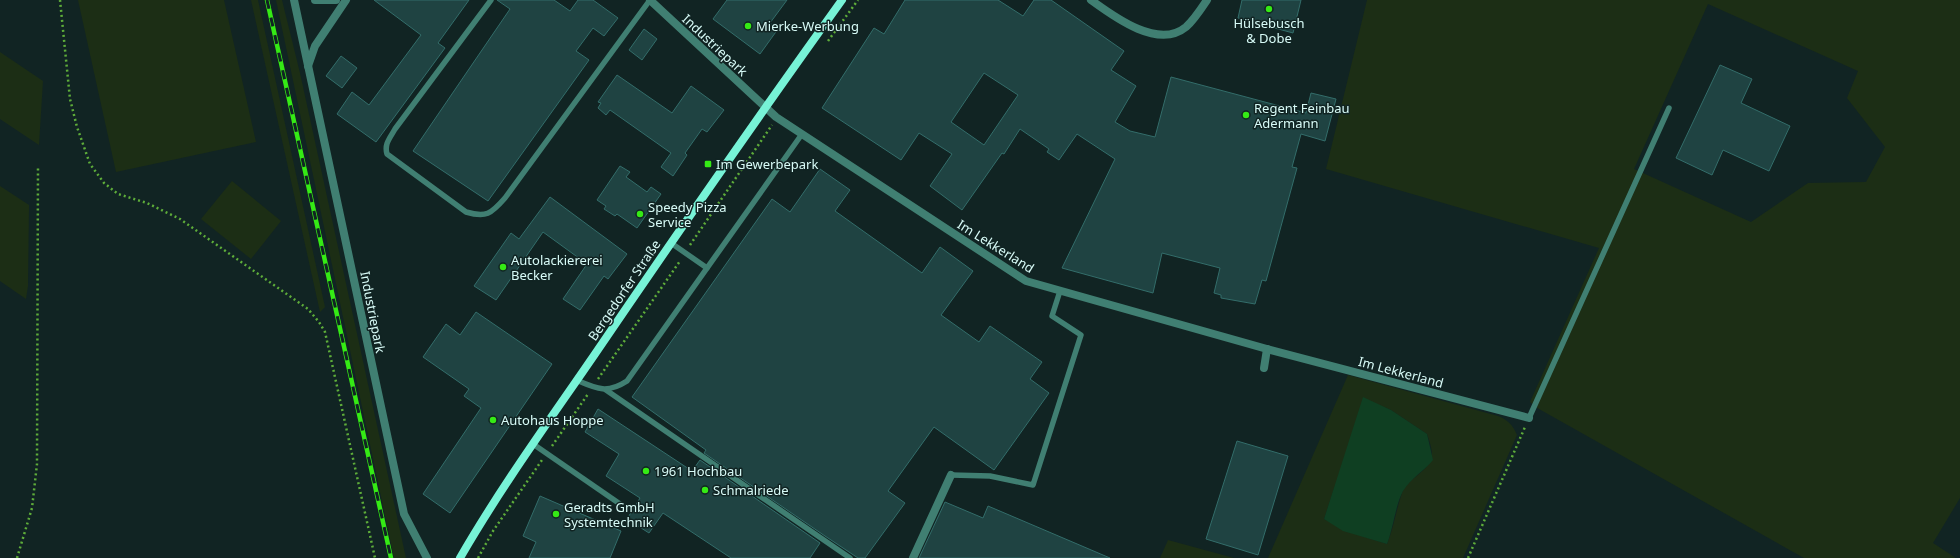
<svg xmlns="http://www.w3.org/2000/svg" width="1960" height="558" viewBox="0 0 1960 558" font-family="'Noto Sans',sans-serif">
<style>
.green{fill:#1c2e15;fill-rule:evenodd}
.water{fill:#0f3f22}
.building{fill:#1f4342;stroke:#336d6a;fill-rule:evenodd}
.lines{fill:none;stroke-linecap:round;stroke-linejoin:round}
.path{stroke:#5ead3a;stroke-width:2.5;stroke-dasharray:2 3;stroke-linecap:butt}
.lane{stroke:#407f72;stroke-width:5.5}
.street{stroke:#407f72;stroke-width:8}
.secondary{stroke:#77f3d7;stroke-width:8}
.rail-casing{stroke:#35ea15;stroke-width:4.5}
.rail{stroke:#112423;stroke-width:3;stroke-dasharray:9;stroke-linecap:butt}
.poi-dot{fill:#35ea15;stroke:#112423;stroke-width:1.5}
.labels{text-anchor:middle;stroke-width:3;stroke-linejoin:round;paint-order:stroke}
.poi-label{font-size:13px;fill:#d8fbf7;stroke:#112423;text-anchor:start}
.street-label{font-size:13px;fill:#d8fbf7;stroke:#112423}
</style>
<rect width="100%" height="100%" fill="#112423"/>
<g class="green">
<polygon points="78,0 224,0 256,142 116,172"/>
<polygon points="251,0 258,0 325,307 320,312"/>
<polygon points="276,0 282,0 300,73 406,558 394,558"/>
<path d="M 1367,0 L 1960,0 L 1960,498 L 1933,543 L 1956,558 L 1804,558 L 1539,409 L 1530,402 L 1599,248 L 1326,169 ZM 1708,4 L 1858,71 L 1847,98 L 1885,147 L 1866,182 L 1808,183 L 1751,222 L 1634,169 Z"/>
<polygon points="0,52 43,81 39,145 0,119"/>
<polygon points="232,181 281,221 251,259 201,219"/>
<polygon points="0,186 29,205 28,286 26,299 0,281"/>
<path d="M 1348,375 L 1498,416 C 1508,420 1513,425 1517,435 L 1463,558 L 1268,558 ZM 1374,403 L 1391,410 L 1427,434 C 1429,440 1432,448 1432,455 C 1430,472 1408,477 1402,493 C 1396,510 1394,527 1387,544 L 1368,538 L 1324,519 L 1334,489 Z"/>
<polygon points="1168,540 1234,558 1160,558"/>
</g>
<path class="water" d="M 1363,397 L 1391,410 L 1427,434 L 1433,460 C 1424,471 1411,478 1403,491 C 1396,503 1393,529 1387,544 L 1343,531 L 1324,519 Z"/>
<g class="building">
<polygon points="374,0 469,0 438,43 445,48 376,142 337,114 352,92 369,105 421,35"/>
<polygon points="497,0 554,0 570,11 578,0 593,0 618,18 604,36 593,28 576,51 589,60 488,201 413,151 510,9"/>
<polygon points="727,0 787,0 770,23 778,29 760,54 713,19"/>
<path d="M 905,0 L 998,0 L 1023,16 L 1034,0 L 1051,0 L 1124,51 L 1111,70 L 1136,86 L 1115,122 L 1130,131 L 1155,137 L 1171,77 L 1306,113 L 1311,93 L 1336,99 L 1325,141 L 1301,134 L 1292,167 L 1297,168 L 1266,281 L 1262,280 L 1255,304 L 1221,298 L 1221,295 L 1214,293 L 1220,268 L 1162,253 L 1153,293 L 1062,268 L 1115,159 L 1077,134 L 1059,160 L 1047,152 L 1049,149 L 1020,129 L 1004,154 L 1002,153 L 962,210 L 930,186 L 952,154 L 919,133 L 901,160 L 822,108 L 874,28 L 884,34 ZM 984,73 L 1018,95 L 984,145 L 951,122 Z"/>
<polygon points="1242,0 1301,0 1293,33 1238,18"/>
<polygon points="644,29 657,39 642,60 629,50"/>
<polygon points="341,56 357,68 342,88 326,76"/>
<polygon points="1720,65 1752,79 1741,103 1790,126 1769,171 1723,150 1712,175 1676,158"/>
<polygon points="617,75 672,113 691,86 724,110 707,132 702,129 685,153 687,155 673,176 661,167 671,153 610,110 606,115 598,108 601,103 598,102"/>
<polygon points="620,166 630,172 626,177 647,192 651,187 661,194 637,228 617,214 615,216 604,209 606,206 597,200"/>
<polygon points="820,169 850,190 835,211 922,273 940,247 973,271 941,315 979,342 990,326 1042,362 1030,379 1049,393 994,470 934,427 888,491 905,503 865,558 858,558 825,536 704,453 706,450 632,397 772,199 790,212"/>
<polygon points="550,197 627,254 608,279 604,276 580,310 563,299 587,264 543,232 496,300 474,286 511,233 519,239"/>
<polygon points="476,312 552,364 450,513 423,494 481,408 464,396 469,389 423,357 446,324 460,335"/>
<polygon points="598,409 692,471 700,460 820,543 810,558 731,558 663,513 649,533 627,519 640,498 606,476 619,454 585,432"/>
<polygon points="1237,441 1288,456 1258,555 1206,539"/>
<polygon points="540,496 621,531 610,558 529,558 536,542 523,536"/>
<polygon points="945,502 983,518 988,506 1110,558 919,558"/>
</g>
<g class="lines">
<g class="path">
<polyline points="60,0 70,99 77,127 90,164 104,183 118,194 147,203 180,219 308,309 319,322 325,332 375,558"/>
<polyline points="828,41 858,0"/>
<polyline points="690,245 772,125"/>
<polyline points="598,379 680,261"/>
<polyline points="552,446 588,394"/>
<polyline points="17,558 32,508 37,464 38,166"/>
<polyline points="478,558 493,531 542,460"/>
<polyline points="1468,558 1525,427"/>
</g>
<g class="lane">
<path d="M 491,0 L 395,129 C 390,138 384,144 387,154 L 466,212 C 486,218 491,214 505,198 L 650,0"/>
<polyline points="671,243 707,268"/>
<path d="M 576,380 C 597,389 607,394 627,381 L 802,134"/>
<polyline points="606,390 850,558"/>
<polyline points="1529,418 1669,108"/>
<polyline points="533,444 620,504"/>
<polyline points="951,475 990,476 1033,485 1081,335 1052,316 1060,291"/>
</g>
<g class="street">
<polyline points="294,0 404,514 427,558"/>
<polyline points="315,0 336,0"/>
<polyline points="650,0 776,117 1026,281 1267,349 1529,418"/>
<path d="M 1091,0 C 1113,16 1158,50 1186,27 C 1194,20 1201,9 1207,0"/>
<polyline points="308,66 315,46 346,0"/>
<polyline points="1264,368 1267,349"/>
<polyline points="913,558 951,475"/>
</g>
<path class="secondary" d="M 460,558 C 501,487 549,421 595,354 C 676,235 758,117 842,0"/>
<g class="rail-casing">
<polyline id="rail" points="267,0 391,558"/>
</g>
<use href="#rail" class="rail"/>
</g>
<g class="poi-dot">
<circle cx="1269" cy="9" r="4"/>
<circle cx="748" cy="26" r="4"/>
<circle cx="1246" cy="115" r="4"/>
<rect x="704" y="160" width="8" height="8" rx="2"/>
<circle cx="640" cy="214" r="4"/>
<circle cx="503" cy="267" r="4"/>
<circle cx="493" cy="420" r="4"/>
<circle cx="646" cy="471" r="4"/>
<circle cx="705" cy="490" r="4"/>
<circle cx="556" cy="514" r="4"/>
</g>
<g class="labels">
<g class="poi-label">
<text x="1269" y="28" text-anchor="middle">Hülsebusch<tspan x="1269" dy="15">&amp; Dobe</tspan></text>
<text x="756" y="31">Mierke-Werbung</text>
<text x="1254" y="113">Regent Feinbau<tspan x="1254" dy="15">Adermann</tspan></text>
<text x="716" y="169">Im Gewerbepark</text>
<text x="648" y="212">Speedy Pizza<tspan x="648" dy="15">Service</tspan></text>
<text x="511" y="265">Autolackiererei<tspan x="511" dy="15">Becker</tspan></text>
<text x="501" y="425">Autohaus Hoppe</text>
<text x="654" y="476">1961 Hochbau</text>
<text x="713" y="495">Schmalriede</text>
<text x="564" y="512">Geradts GmbH<tspan x="564" dy="15">Systemtechnik</tspan></text>
</g>
<g class="street-label">
<text transform="translate(715 45) rotate(43)" y="5">Industriepark</text>
<text transform="translate(996 246) rotate(32)" y="5">Im Lekkerland</text>
<text transform="translate(624 290) rotate(-56)" y="5">Bergedorfer Straße</text>
<text transform="translate(373 312) rotate(79)" y="5">Industriepark</text>
<text transform="translate(1401 372) rotate(15)" y="5">Im Lekkerland</text>
</g>
</g>
</svg>
